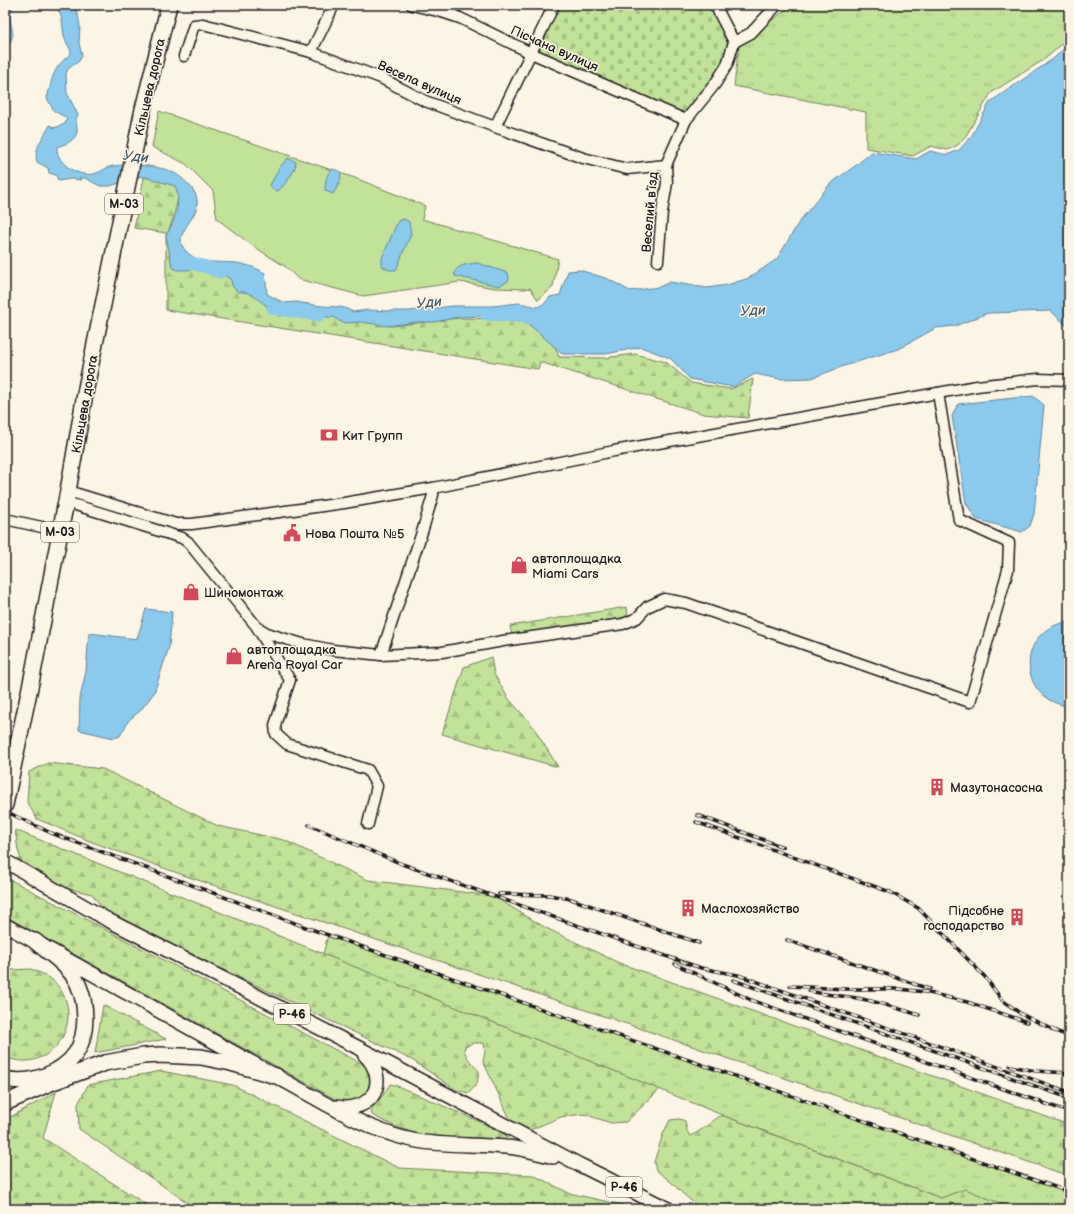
<svg xmlns="http://www.w3.org/2000/svg" width="1074" height="1214" viewBox="0 0 1074 1214" font-family="'Balsamiq Sans',sans-serif">
<style>
.grass{fill:#c2e29a;stroke:#6f7f5b}
.forest{fill:url(#forest-firs);stroke:#6f7f5b}
.cemetery{fill:url(#cemetery-stones);stroke:#6f7f5b}
.park{fill:url(#park-tufts);stroke:#6f7f5b}
.water{fill:#8ccaed;stroke:#5f8499}
.lines{fill:none;stroke-linecap:round;stroke-linejoin:round}
.river{stroke:#8ccaed;stroke-width:13}
.minor-casing{stroke:#1c1c1c;stroke-width:13}
.major-casing{stroke:#1c1c1c;stroke-width:16}
.highway-casing{stroke:#1c1c1c;stroke-width:18}
.minor{stroke:#fcf5e5;stroke-width:10}
.major{stroke:#fcf5e5;stroke-width:13}
.highway{stroke:#fcf5e5;stroke-width:15}
.rail-casing{stroke:#1c1c1c;stroke-width:3.5}
.rail{stroke:#fcf5e5;stroke-width:2;stroke-dasharray:6;stroke-linecap:butt}
.labels{text-anchor:middle;stroke-width:3;stroke-linejoin:round;paint-order:stroke}
.shield{fill:#fcf5e5;stroke:#5f5d58;stroke-width:1}
.shield-label{font-size:12px;font-weight:bold;fill:#1c1c1c}
.street-label{font-size:13px;fill:#1c1c1c;stroke:#fcf5e5}
.poi-label{font-size:13px;fill:#1c1c1c;stroke:#fcf5e5;text-anchor:start}
.water-label{font-size:14px;font-style:italic;fill:#435965;stroke:#fcf5e5}
</style>
<defs>
<pattern id="forest-firs" width="22" height="20" patternUnits="userSpaceOnUse"><rect width="22" height="20" fill="#c2e29a"/><path d="M5 1l3.5 6h-7zM16 11l3.5 6h-7z" fill="#a6c184"/></pattern>
<pattern id="cemetery-stones" width="16" height="16" patternUnits="userSpaceOnUse"><rect width="16" height="16" fill="#c2e29a"/><path d="M2 7V4a2 2 0 0 1 4 0v3zM10 15v-3a2 2 0 0 1 4 0v3z" fill="#a6c184"/></pattern>
<pattern id="park-tufts" width="24" height="20" patternUnits="userSpaceOnUse"><rect width="24" height="20" fill="#c2e29a"/><path d="M3 7l-1-3M5 7V3M7 7l1-3M15 17l-1-3M17 17v-4M19 17l1-3" fill="none" stroke="#a6c184"/></pattern>
</defs>
<rect width="100%" height="100%" fill="#fcf5e5"/>
<filter id="ink" filterUnits="userSpaceOnUse"><feTurbulence type="fractalNoise" baseFrequency=".025" numOctaves="2"/><feDisplacementMap in="SourceGraphic" scale="8" xChannelSelector="R" yChannelSelector="G"/><feConvolveMatrix kernelMatrix="1 2 1 2 8 2 1 2 1" color-interpolation-filters="sRGB"/></filter>
<g filter="url(#ink)">
<polygon class="grass" points="159,111 355,178 425,206 422,219 558,259 553,287 538,300 530,288 525,289 495,288 460,282 363,296 298,279 286,267 253,246 217,219 213,191 186,164 152,147"/>
<g class="forest">
<polygon points="144,177 176,184 180,190 173,219 168,232 172,264 191,270 200,264 230,278 236,289 249,292 275,308 392,326 459,318 504,319 547,325 559,357 604,358 635,354 666,362 691,383 731,389 753,379 748,418 704,414 540,362 538,369 166,310 166,233 134,228"/>
<polygon points="627,607 628,617 512,635 510,626"/>
<polygon points="491,657 494,674 508,698 532,725 558,767 442,734 464,667"/>
<polygon points="48,763 103,769 218,826 284,840 368,880 493,896 546,928 619,963 1069,1125 1069,1176 642,1029 183,875 92,842 37,819 27,802 29,772"/>
<path d="M 15,830 L 660,1089 L 626,1122 L 611,1123 L 584,1114 L 561,1117 L 530,1130 L 511,1121 L 483,1061 L 485,1052 L 484,1043 L 472,1043 L 464,1048 C 465,1057 473,1065 479,1071 L 477,1084 L 469,1093 L 456,1090 L 412,1060 L 107,914 L 92,894 L 57,886 L 23,866 L 18,850 Z"/>
<path d="M 5,877 L 351,1058 C 355,1060 361,1063 365,1066 C 374,1076 371,1090 366,1100 L 344,1104 L 5,916 Z"/>
<path d="M 31,969 C 37,972 45,974 50,978 C 92,1013 54,1078 5,1057 L 5,973 L 10,970 Z"/>
<polygon points="103,1005 166,1039 95,1053"/>
<polygon points="161,1071 233,1085 399,1168 533,1175 569,1193 622,1205 631,1209 197,1209 79,1129 78,1104 88,1085"/>
<polygon points="390,1084 395,1085 485,1124 509,1137 496,1139 439,1141 396,1127 372,1115 371,1110 383,1095"/>
<polygon points="56,1092 43,1138 153,1209 5,1209 5,1120"/>
<path d="M 722,1115 L 941,1198 L 965,1188 L 1016,1209 L 706,1209 L 695,1204 L 682,1193 L 671,1182 L 656,1170 L 654,1162 L 663,1134 L 670,1120 L 680,1119 L 685,1121 L 687,1131 L 690,1136 C 702,1131 711,1121 722,1115 Z"/>
</g>
<polygon class="cemetery" points="557,5 712,5 730,43 712,82 684,116 541,52 539,46"/>
<g class="park">
<polygon points="792,5 1069,5 1069,38 1045,59 991,93 967,134 958,145 947,150 931,146 913,156 866,148 866,112 734,86 739,45"/>
<polygon points="328,935 1069,1192 1069,1209 1014,1209 965,1189 941,1198 722,1115 627,1076 323,954"/>
</g>
<g class="water">
<path d="M 5,5 L 13,5 C 12,9 10,14 10,17 C 11,31 18,36 5,47 Z"/>
<path d="M 54,5 L 74,5 L 78,15 L 80,26 L 79,43 L 82,56 L 79,61 L 68,69 L 66,74 L 67,93 L 78,115 C 75,120 76,122 77,127 C 79,140 66,144 57,147 C 56,165 81,179 97,173 C 103,171 106,167 113,166 C 129,164 148,165 164,169 C 174,172 180,176 187,183 C 218,212 167,229 185,250 C 199,267 224,260 242,264 C 251,266 258,269 265,273 L 267,294 L 284,303 L 296,302 L 321,306 L 339,307 L 345,308 L 353,312 L 368,310 L 387,311 L 409,311 L 453,306 L 493,306 L 519,303 L 538,307 L 545,303 L 550,297 L 560,295 L 568,271 L 580,270 L 608,279 L 630,291 L 659,287 L 670,282 L 707,288 L 727,285 L 749,278 L 777,259 L 799,222 L 830,184 L 855,166 L 872,152 L 916,159 L 930,151 L 947,155 L 959,150 L 971,137 L 990,102 L 1053,59 L 1069,44 L 1069,328 L 1051,311 L 988,313 L 955,326 L 936,328 L 898,349 L 844,366 L 812,378 L 780,379 L 755,374 L 733,387 L 690,379 L 670,358 L 641,347 L 606,354 L 563,354 L 525,321 L 510,315 L 459,317 L 434,322 L 416,322 L 388,326 L 361,322 L 345,323 L 339,321 L 334,317 C 320,318 308,313 294,311 C 288,310 282,312 276,310 C 261,306 254,290 238,292 L 232,286 L 231,280 L 226,276 L 198,264 L 192,266 L 188,270 L 177,270 L 172,267 L 166,235 C 175,223 182,200 175,186 L 142,176 L 110,186 L 100,186 L 85,178 L 79,178 L 81,180 L 71,179 L 58,181 L 56,175 L 49,173 L 48,168 L 37,162 C 33,148 44,137 50,125 L 54,128 L 65,124 L 67,118 L 54,111 L 47,98 C 53,77 52,68 71,54 C 71,48 67,45 65,39 C 61,27 65,15 54,5 Z"/>
<path d="M 288,158 L 296,162 C 295,173 286,183 278,191 C 274,190 272,189 270,185 L 280,167 Z"/>
<path d="M 332,169 L 340,171 C 343,180 337,187 333,194 L 325,191 C 325,184 326,174 332,169 Z"/>
<polygon points="402,219 406,220 409,222 411,234 396,270 389,270 382,266 382,258 398,221"/>
<path d="M 477,263 L 508,273 L 509,278 L 508,281 L 499,286 L 455,276 C 453,265 469,264 477,263 Z"/>
<polygon points="1033,396 1044,405 1034,514 1030,526 1022,532 976,519 966,503 952,416 958,404"/>
<polygon points="146,609 172,612 169,647 154,693 140,711 129,720 120,736 114,738 79,730 80,698 86,671 89,633 137,639"/>
<path d="M 1069,622 L 1069,706 C 1016,701 1016,627 1069,622 Z"/>
</g>
<g class="lines">
<g class="river">
<polyline points="180,260 210,268 220,272"/>
<polyline points="273,308 319,315"/>
<polyline points="486,314 530,317"/>
</g>
<g class="minor-casing">
<g id="minor">
<polyline points="412,5 442,12 460,18 531,53 686,120"/>
<polyline points="442,12 459,5"/>
<polyline points="734,42 751,33 777,5"/>
<polyline points="311,52 334,5"/>
<polyline points="184,56 194,25 203,24 311,52 381,78 425,101 495,127 583,158 627,169 666,165"/>
<polyline points="495,127 554,5"/>
<polyline points="658,261 662,212 667,183 666,165 686,120 715,84 727,65 734,42 715,5"/>
<polyline points="68,491 176,524 192,524 344,503 433,488 614,451 977,386 1038,379 1069,380"/>
<polyline points="66,502 182,538 188,542 257,627 267,633 279,637 303,644 333,650 381,655 442,652 503,641 623,624 637,618 647,607 664,599 686,603 970,702 1008,570 1009,543 959,520 938,393"/>
<polyline points="5,519 60,531"/>
<polyline points="258,629 290,680 275,725 276,734 287,744 368,770 377,786 368,824"/>
<polyline points="381,655 423,529 433,495 433,488"/>
</g>
</g>
<g class="major-casing">
<g id="major">
<polyline points="5,861 108,920 353,1045 580,1165 668,1209"/>
<path d="M 5,925 L 326,1104 C 355,1120 385,1135 417,1141 C 446,1146 476,1144 506,1147 C 522,1148 538,1153 553,1157"/>
<path d="M 336,1107 C 373,1114 391,1080 364,1054"/>
</g>
</g>
<g class="highway-casing">
<g id="highway">
<polyline points="5,805 32,678 68,491 86,388 143,109 169,5"/>
<path d="M 5,1079 C 29,1085 62,1074 76,1053 C 88,1034 87,1004 78,984 C 70,966 50,954 35,941"/>
<polyline points="5,1103 53,1082 105,1063 143,1056 160,1055 201,1057 231,1063 276,1076"/>
</g>
</g>
<use href="#minor" class="minor"/>
<use href="#major" class="major"/>
<use href="#highway" class="highway"/>
<g class="rail-casing">
<g id="rail">
<polyline points="5,811 51,833 308,928 1069,1192"/>
<polyline points="697,815 783,847"/>
<polyline points="696,822 890,892 918,908 985,977 1002,1000 1021,1014 1056,1031"/>
<polyline points="309,825 402,864 639,947 701,968 738,975 1069,1092"/>
<polyline points="499,894 549,895 571,899 699,943"/>
<polyline points="787,940 929,989"/>
<polyline points="675,964 751,1000 1069,1112"/>
<polyline points="733,980 1069,1098"/>
<polyline points="790,986 846,989 899,989 925,992 967,1002 1027,1022"/>
<path d="M 809,991 C 827,995 844,996 862,999 C 881,1003 900,1009 919,1015"/>
<polyline points="1052,1030 1069,1036"/>
<polyline points="1010,1066 1036,1071 1069,1073"/>
</g>
</g>
<use href="#rail" class="rail"/>
</g>
</g>
<defs>
<g id="bank-bare" transform="scale(1.38)"><path d="M-6-4H6V4H-6ZM0-2.3a2.3 2.3 0 1 0 0 4.6a2.3 2.3 0 1 0 0-4.6Z" fill="#d1495b" stroke="#fcf5e5" stroke-width="2.5" paint-order="stroke"/></g>
<g id="civic-bare" transform="scale(1.38)"><path d="M-.6-6.5H3V-4.5H.6V-3L4-1V1h2V6H-6V1h2V-1L-.6-3ZM-1.2 2.5V6h2.4V2.5Z" fill="#d1495b" stroke="#fcf5e5" stroke-width="2.5" paint-order="stroke"/></g>
<g id="shop-bare" transform="scale(1.38)"><path d="M-5-2.5h2.3a2.7 3.5 0 0 1 5.4 0H5L5.5 6h-11ZM-1.5-2.5h3a1.5 2.3 0 0 0-3 0Z" fill="#d1495b" stroke="#fcf5e5" stroke-width="2.5" paint-order="stroke"/></g>
<g id="building-bare" transform="scale(1.38)"><path d="M-4-6H4V6H1V3H-1V6H-4ZM-2.5-4.3h1.7v1.8h-1.7ZM.8-4.3h1.7v1.8H.8ZM-2.5-1h1.7V.8h-1.7ZM.8-1h1.7V.8H.8Z" fill="#d1495b" stroke="#fcf5e5" stroke-width="2.5" paint-order="stroke"/></g>
</defs>
<g fill-rule="evenodd">
<use href="#bank-bare" x="329" y="435"/>
<use href="#civic-bare" x="292" y="533"/>
<use href="#shop-bare" x="519" y="565"/>
<use href="#shop-bare" x="191" y="592"/>
<use href="#shop-bare" x="234" y="656"/>
<use href="#building-bare" x="937" y="787"/>
<use href="#building-bare" x="688" y="908"/>
<use href="#building-bare" x="1017" y="917"/>
</g>
<g class="labels">
<g class="shield">
<rect x="105" y="194" width="38" height="20" rx="3"/>
<rect x="41" y="522" width="38" height="20" rx="3"/>
<rect x="274" y="1004" width="36" height="20" rx="3"/>
<rect x="606" y="1177" width="36" height="20" rx="3"/>
</g>
<g class="shield-label">
<text x="124" y="208">М-03</text>
<text x="60" y="536">М-03</text>
<text x="292" y="1018">Р-46</text>
<text x="624" y="1191">Р-46</text>
</g>
<g class="street-label">
<text transform="translate(555 48) rotate(24)" y="5">Пісчана вулиця</text>
<text transform="translate(420 82) rotate(24)" y="5">Весела вулиця</text>
<text transform="translate(149 87) rotate(-77)" y="5">Кільцева дорога</text>
<text transform="translate(649 212) rotate(-85)" y="5">Веселий в’їзд</text>
<text transform="translate(84 404) rotate(-80)" y="5">Кільцева дорога</text>
</g>
<g class="poi-label">
<text x="342" y="440">Кит Групп</text>
<text x="305" y="538">Нова Пошта №5</text>
<text x="532" y="563">автоплощадка<tspan x="532" dy="15">Miami Cars</tspan></text>
<text x="204" y="597">Шиномонтаж</text>
<text x="247" y="654">автоплощадка<tspan x="247" dy="15">Arena Royal Car</tspan></text>
<text x="950" y="792">Мазутонасосна</text>
<text x="701" y="913">Маслохозяйство</text>
<text x="1004" y="915" text-anchor="end">Підсобне<tspan x="1004" dy="15">господарство</tspan></text>
</g>
<g class="water-label">
<text transform="translate(136 156) rotate(7)" y="5">Уди</text>
<text transform="translate(429 302) rotate(-5)" y="5">Уди</text>
<text transform="translate(753 310) rotate(-2)" y="5">Уди</text>
</g>
</g>
<rect width="1074" height="1214" fill="none" stroke="#fcf5e5" stroke-width="20"/>
<rect x="10" y="10" width="1054" height="1194" fill="none" stroke="#1c1c1c" stroke-width="1.5" filter="url(#ink)"/>
</svg>
